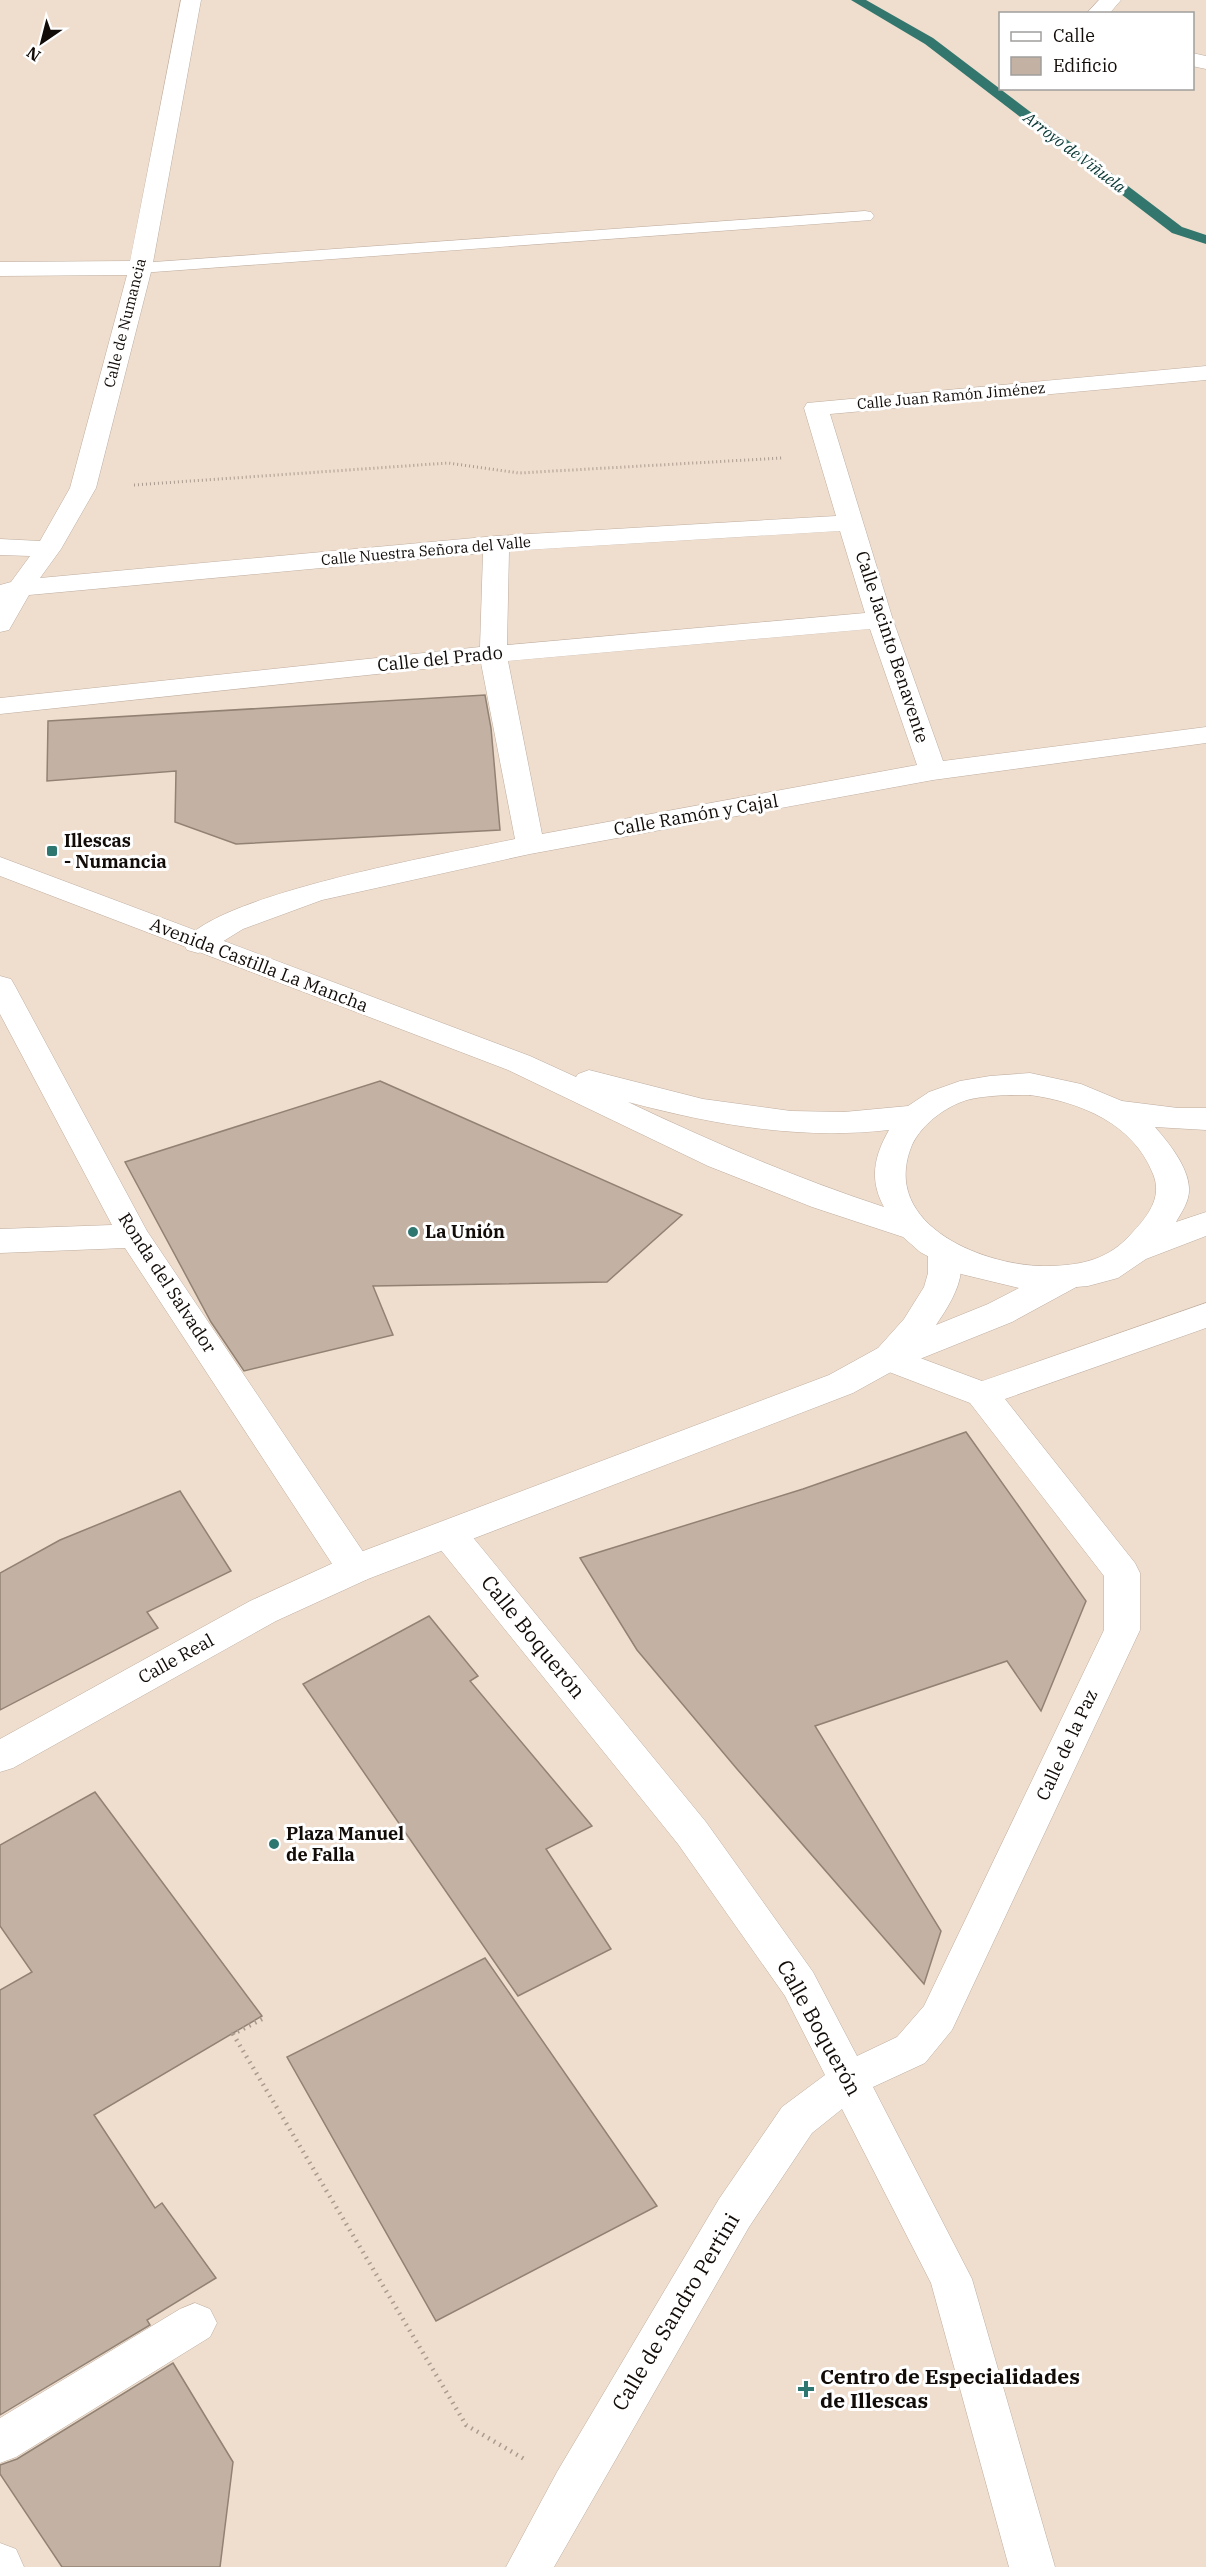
<svg xmlns="http://www.w3.org/2000/svg" width="1206" height="2567" viewBox="0 0 1206 2567" font-family="'IBM Plex Serif',serif">
<style>
.lines{fill:none;stroke-linecap:round;stroke-linejoin:round}
.stream{fill:#33766e;fill-rule:evenodd}
.building{fill:#c3b2a3;stroke:#928274;stroke-width:1.5}
.lane-casing{stroke:#bead9f;stroke-width:1}
.street-casing{stroke:#bead9f;stroke-width:1}
.secondary-casing{stroke:#bead9f;stroke-width:1}
.primary-casing{stroke:#bead9f;stroke-width:1}
.path-far1{stroke:#a99b8f;stroke-width:3;stroke-dasharray:1 3;stroke-linecap:butt}
.path{stroke:#a99b8f;stroke-width:4.5;stroke-dasharray:1.5 5;stroke-linecap:butt}
.lane{fill:#fff;fill-rule:evenodd}
.street{fill:#fff;fill-rule:evenodd}
.secondary{fill:#fff;fill-rule:evenodd}
.primary{fill:#fff;fill-rule:evenodd}
.poi-dot{fill:#2e7670;stroke:#fff;stroke-width:2}
.labels{text-anchor:middle;stroke-width:6;stroke-linejoin:round;paint-order:stroke}
.far-street-label{font-size:15px;fill:#120c08;stroke:#fff}
.far-water-label{font-size:16px;font-style:italic;fill:#063532;stroke:#fff}
.street-label{font-size:18px;fill:#120c08;stroke:#fff}
.poi-label{font-size:18px;font-weight:bold;fill:#120c08;stroke:#fff;text-anchor:start}
.near-street-label{font-size:21px;fill:#120c08;stroke:#fff}
.near-poi-label{font-size:21px;font-weight:bold;fill:#120c08;stroke:#fff;text-anchor:start}
</style>
<rect width="100%" height="100%" fill="#efdece"/>
<g class="lines">
<polygon class="stream" points="851,0 866,0 933,38 1182,227 1206,235 1206,244 1172,233 925,44"/>
</g>
<g class="building">
<polygon points="485,695 491,728 500,830 236,844 175,822 176,771 47,781 48,721"/>
<polygon points="380,1081 682,1215 607,1282 373,1286 393,1335 244,1371 211,1322 125,1162"/>
<polygon points="966,1432 1086,1601 1041,1711 1007,1661 815,1726 941,1931 924,1984 737,1769 637,1650 580,1558 803,1489"/>
<polygon points="180,1491 231,1571 147,1612 158,1628 0,1710 0,1573 60,1540"/>
<polygon points="429,1616 478,1676 470,1681 592,1826 546,1849 611,1949 518,1996 303,1684"/>
<polygon points="95,1792 262,2016 94,2115 155,2208 162,2203 216,2278 147,2320 150,2325 0,2415 0,1990 32,1972 0,1926 0,1845"/>
<polygon points="485,1958 657,2206 436,2321 287,2057"/>
<polygon points="173,2363 233,2462 220,2567 62,2567 0,2474 0,2465 17,2459"/>
</g>
<g class="lines">
<g class="lane-casing">
<polygon id="lane" points="865,211 871,212 874,216 871,220 140,273 134,272 131,268 134,264 140,263"/>
</g>
<g class="street-casing">
<g id="street">
<path d="M 181,0 L 201,0 L 152,268 L 96,488 L 61,549 L 40,578 L 496,536 L 836,516 L 804,408 L 807,403 L 1206,366 L 1206,380 L 830,414 L 893,620 L 943,761 L 1206,727 L 1206,743 L 933,780 L 530,854 L 322,900 L 243,929 L 209,950 L 198,953 L 187,950 L 183,943 C 214,894 451,853 515,839 L 481,663 L 0,714 L 0,698 L 480,647 L 483,553 L 29,595 L 9,630 L 0,632 L 0,585 L 11,582 L 30,556 L 0,555 L 0,539 L 40,541 L 70,488 L 127,275 L 0,276 L 0,262 L 130,261 ZM 840,531 L 865,613 L 507,645 L 509,551 ZM 870,629 L 917,765 L 542,834 L 508,661 Z"/>
<polygon points="1099,0 1121,0 1109,14 1086,14"/>
<polygon points="1192,53 1206,56 1206,69 1192,66"/>
<polygon points="0,976 11,979 15,986 147,1231 368,1559 373,1569 368,1579 355,1583 342,1579 125,1248 0,1253 0,1229 112,1225 0,1014"/>
<polygon points="1206,1303 1206,1328 1005,1399 1135,1563 1140,1573 1140,1630 952,2030 925,2063 873,2087 972,2279 1055,2567 1009,2567 931,2283 842,2109 812,2133 749,2227 554,2567 506,2567 557,2472 719,2199 782,2107 825,2075 785,1996 678,1844 436,1544 431,1534 436,1524 449,1520 462,1524 706,1822 813,1972 857,2056 897,2037 924,2006 1104,1630 1104,1576 970,1403 876,1367 871,1358 876,1349 888,1346 982,1381"/>
<polygon points="195,2303 210,2309 217,2323 210,2337 16,2457 0,2463 0,2418 180,2309"/>
<polygon points="0,2543 16,2549 24,2567 0,2567"/>
</g>
</g>
<g class="secondary-casing">
<path id="secondary" d="M 944,1241 L 956,1245 C 971,1272 951,1303 936,1325 L 988,1304 L 1056,1269 L 1068,1265 L 1080,1269 L 1084,1277 L 1080,1285 L 1012,1322 L 900,1367 L 853,1393 L 368,1579 L 276,1621 L 13,1768 L 0,1772 L 0,1739 L 250,1601 L 342,1559 L 829,1375 L 878,1348 L 904,1319 L 924,1287 L 928,1273 L 928,1253 L 932,1245 Z"/>
</g>
<g class="primary-casing">
<path id="primary" d="M 0,857 L 530,1056 L 576,1077 L 578,1074 L 589,1070 L 703,1099 L 791,1111 L 844,1112 L 908,1106 L 929,1092 L 960,1081 L 990,1076 L 1030,1073 L 1081,1084 L 1122,1101 L 1178,1108 L 1206,1108 L 1206,1130 L 1155,1127 C 1168,1142 1188,1166 1189,1188 C 1190,1200 1182,1212 1176,1222 L 1206,1212 L 1206,1236 L 1146,1259 L 1118,1278 L 1088,1286 L 1042,1290 L 1019,1288 L 961,1274 L 920,1252 L 903,1237 L 812,1207 L 708,1166 L 508,1070 L 0,876 ZM 1030,1095 C 1080,1102 1133,1123 1153,1174 C 1163,1198 1147,1217 1131,1234 C 1109,1259 1083,1265 1050,1266 C 988,1268 878,1226 912,1145 C 922,1124 945,1107 967,1100 C 987,1095 1009,1095 1030,1095 ZM 628,1102 C 715,1125 799,1140 889,1130 C 874,1156 869,1180 884,1207 C 796,1178 712,1142 628,1102 Z"/>
</g>
<polyline class="path-far1" points="134,485 448,463 519,473 782,458"/>
<polyline class="path" points="262,2019 233,2034 466,2425 526,2460"/>
<use href="#lane" class="lane"/>
<use href="#street" class="street"/>
<use href="#secondary" class="secondary"/>
<use href="#primary" class="primary"/>
</g>
<g class="poi-dot">
<rect x="46" y="845" width="12" height="12" rx="3"/>
<circle cx="413" cy="1232" r="6"/>
<circle cx="274" cy="1844" r="6"/>
<path d="M803 2380h6v6h6v6h-6v6h-6v-6h-6v-6h6z"/>
</g>
<g class="labels">
<g class="far-street-label">
<text transform="translate(125 323) rotate(-76)" y="5">Calle de Numancia</text>
<text transform="translate(951 396) rotate(-5)" y="5">Calle Juan Ramón Jiménez</text>
<text transform="translate(426 551) rotate(-5)" y="5">Calle Nuestra Señora del Valle</text>
</g>
<g class="far-water-label">
<text transform="translate(1075 152) rotate(37)" y="6">Arroyo de Viñuela</text>
</g>
<g class="street-label">
<text transform="translate(892 647) rotate(72)" y="6">Calle Jacinto Benavente</text>
<text transform="translate(440 659) rotate(-6)" y="6">Calle del Prado</text>
<text transform="translate(696 815) rotate(-10)" y="6">Calle Ramón y Cajal</text>
<text transform="translate(259 965) rotate(21)" y="6">Avenida Castilla La Mancha</text>
<text transform="translate(167 1283) rotate(57)" y="6">Ronda del Salvador</text>
<text transform="translate(176 1659) rotate(-29)" y="6">Calle Real</text>
<text transform="translate(1067 1745) rotate(-65)" y="6">Calle de la Paz</text>
</g>
<g class="poi-label">
<text x="64" y="847">Illescas<tspan x="64" dy="21">- Numancia</tspan></text>
<text x="425" y="1238">La Unión</text>
<text x="286" y="1840">Plaza Manuel<tspan x="286" dy="21">de Falla</tspan></text>
</g>
<g class="near-street-label">
<text transform="translate(533 1637) rotate(51)" y="7">Calle Boquerón</text>
<text transform="translate(819 2028) rotate(61)" y="7">Calle Boquerón</text>
<text transform="translate(676 2312) rotate(-59)" y="7">Calle de Sandro Pertini</text>
</g>
<g class="near-poi-label">
<text x="820" y="2384">Centro de Especialidades<tspan x="820" dy="24">de Illescas</tspan></text>
</g>
</g>
<rect x="999" y="12" width="195" height="78" fill="#ffffff" stroke="#a09e9c" stroke-width="1.5"/>
<rect x="1011" y="32" width="30" height="9" fill="#ffffff" stroke="#a09e9c" stroke-width="1.5"/>
<text x="1053" y="42" font-size="18" fill="#120c08">Calle</text>
<rect x="1011" y="57" width="30" height="18" fill="#c3b2a3" stroke="#a09e9c" stroke-width="1.5"/>
<text x="1053" y="72" font-size="18" fill="#120c08">Edificio</text>
<g transform="translate(42 42) rotate(215)" stroke="#ffffff" stroke-width="4.5" paint-order="stroke">
<path d="M0-4.5L10 22L0 15L-10 22Z" fill="#120c08"/>
<text y="-9" font-size="16" font-weight="bold" text-anchor="middle" fill="#120c08">N</text>
</g>
</svg>
